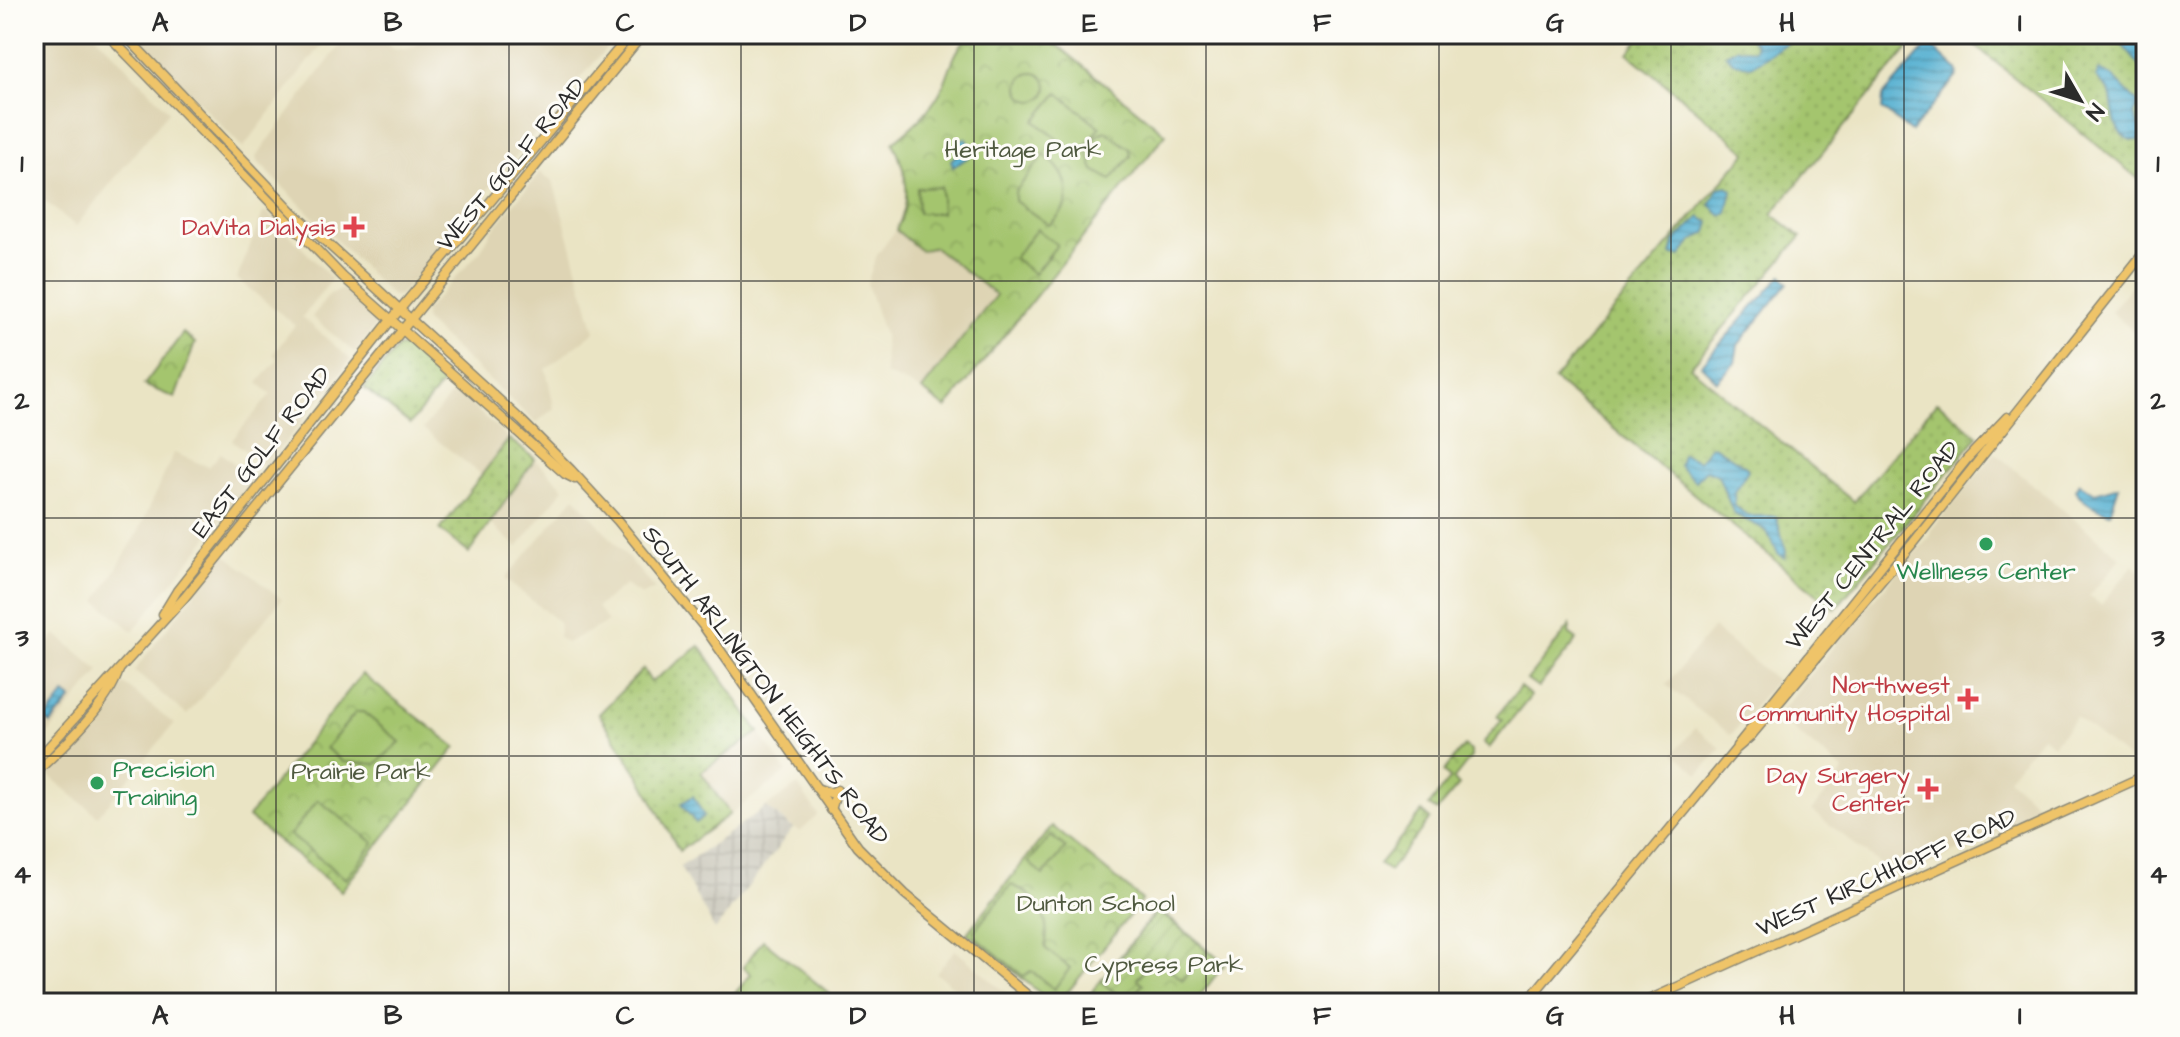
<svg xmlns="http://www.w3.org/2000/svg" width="2180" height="1037" viewBox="0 0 2180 1037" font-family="'Architects Daughter',sans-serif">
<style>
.built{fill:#ded4b4}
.industrial{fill:url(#industrial-grid)}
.grass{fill:url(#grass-dots);stroke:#68784c;stroke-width:2}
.park{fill:url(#park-crowns);stroke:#68784c;stroke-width:2}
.garden{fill:url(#garden-furrows);stroke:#68784c;stroke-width:2}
.pitch{fill:#a4c56e;stroke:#68784c;stroke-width:2}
.water{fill:url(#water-rules);stroke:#3e6c7e;stroke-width:2}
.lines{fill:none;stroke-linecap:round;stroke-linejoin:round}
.major-casing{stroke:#8a8878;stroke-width:11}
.major{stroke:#efc469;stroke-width:8}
.grid{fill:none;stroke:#2b2b2b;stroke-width:2;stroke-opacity:0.55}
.health-dot{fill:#e0444e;stroke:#fdfcf7;stroke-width:3}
.leisure-dot{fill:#2e9e5b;stroke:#fdfcf7;stroke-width:3}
.labels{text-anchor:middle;stroke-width:6;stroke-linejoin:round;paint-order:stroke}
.park-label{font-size:24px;fill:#4f593f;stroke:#fdfcf7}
.street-label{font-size:24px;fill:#2b2b2b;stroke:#fdfcf7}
.health-label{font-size:24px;fill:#be3a42;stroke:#fdfcf7;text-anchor:end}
.leisure-label{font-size:24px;fill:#27864d;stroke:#fdfcf7}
.neatline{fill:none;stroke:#2b2b2b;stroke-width:3}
.grid-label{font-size:26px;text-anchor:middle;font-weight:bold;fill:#2b2b2b}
</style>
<defs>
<pattern id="industrial-grid" width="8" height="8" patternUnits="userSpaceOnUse" patternTransform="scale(2)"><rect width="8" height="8" fill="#c7c5b8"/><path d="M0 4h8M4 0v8" fill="none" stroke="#aba99e"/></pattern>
<pattern id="grass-dots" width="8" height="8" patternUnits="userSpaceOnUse" patternTransform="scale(2)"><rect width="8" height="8" fill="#a4c56e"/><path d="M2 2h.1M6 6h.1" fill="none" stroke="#8da95f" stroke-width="1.8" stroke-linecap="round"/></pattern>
<pattern id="park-crowns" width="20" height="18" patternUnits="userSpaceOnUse" patternTransform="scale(2)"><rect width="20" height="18" fill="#a4c56e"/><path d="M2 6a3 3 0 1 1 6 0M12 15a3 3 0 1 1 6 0" fill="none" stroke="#8da95f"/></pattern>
<pattern id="garden-furrows" width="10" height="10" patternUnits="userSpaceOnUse" patternTransform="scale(2)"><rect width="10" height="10" fill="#a4c56e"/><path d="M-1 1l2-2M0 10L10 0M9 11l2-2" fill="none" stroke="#8da95f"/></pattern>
<pattern id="water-rules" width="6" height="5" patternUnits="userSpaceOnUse" patternTransform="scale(2)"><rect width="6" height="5" fill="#51aed0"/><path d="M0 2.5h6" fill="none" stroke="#438ea9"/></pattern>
</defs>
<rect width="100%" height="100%" fill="#fdfcf7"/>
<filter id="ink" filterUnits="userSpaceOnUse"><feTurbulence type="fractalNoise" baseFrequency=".0125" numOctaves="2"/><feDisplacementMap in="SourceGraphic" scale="16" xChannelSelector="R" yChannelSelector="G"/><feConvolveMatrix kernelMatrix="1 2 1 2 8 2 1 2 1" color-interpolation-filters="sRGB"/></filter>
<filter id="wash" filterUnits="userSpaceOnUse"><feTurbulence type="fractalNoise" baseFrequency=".006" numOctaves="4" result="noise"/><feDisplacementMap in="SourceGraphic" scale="32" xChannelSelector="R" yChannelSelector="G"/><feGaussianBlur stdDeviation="1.8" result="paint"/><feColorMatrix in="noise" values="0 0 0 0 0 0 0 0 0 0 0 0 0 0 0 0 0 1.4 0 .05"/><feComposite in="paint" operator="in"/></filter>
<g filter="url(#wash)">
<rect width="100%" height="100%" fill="#eae4c4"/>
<g class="built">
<polygon points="34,34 95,34 169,111 76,226 34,193"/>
<polygon points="133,34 330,34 243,148"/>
<polygon points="353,34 367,34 393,48 403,49 416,45 425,34 618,34 400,295 392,296 257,161 256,157 347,36"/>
<polygon points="540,172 553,181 595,331 546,369 554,408 536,423 425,321 424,312 481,250 491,232"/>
<polygon points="267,212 332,279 302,317 351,360 269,463 263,465 232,440 271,394 258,383 278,359 273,354 295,325 237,279 263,213"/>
<polygon points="896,230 921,251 934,247 997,295 922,390 885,374 884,335 867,283 877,255"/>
<polygon points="2137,278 2146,285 2146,342 2111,312"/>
<polygon points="342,289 376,318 377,324 355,353 312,317 330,294"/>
<polygon points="455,390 509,439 482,475 423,429"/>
<polygon points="174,453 209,467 221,453 254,480 133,631 97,601 138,533"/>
<polygon points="1995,453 2121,558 2089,596 2101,605 2133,565 2146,577 2146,625 2140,633 2146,638 2146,764 2138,767 2076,717 2053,745 2042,736 2008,778 2045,811 1898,878 1812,811 1844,771 1777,716 1861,613 1930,537 1931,530"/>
<polygon points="535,459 564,488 518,547 488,522"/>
<polygon points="575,497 655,589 641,595 625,585 597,607 608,622 566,643 558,637 560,625 555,619 505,579"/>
<polygon points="225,554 282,599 187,715 134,671"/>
<polygon points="1713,628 1776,680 1731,735 1666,685"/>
<polygon points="56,634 100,671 34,751 34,660"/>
<polygon points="124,684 174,724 98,816 46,773"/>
<polygon points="1695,728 1721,748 1699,774 1674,753"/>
<polygon points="759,732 787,772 730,814 701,772"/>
<polygon points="798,785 818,815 800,832 766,807"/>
<polygon points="955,950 1000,988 1019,1003 974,1003 936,973"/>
</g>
<polygon class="industrial" points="766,807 793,828 715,930 680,867"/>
<g class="grass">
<polygon points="1643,34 1920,34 1772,214 1801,237 1690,367 1854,502 1937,402 1978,436 1835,609 1554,380 1747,152 1628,53"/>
<polygon points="1961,34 2146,34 2146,185"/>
<polygon points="398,347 410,347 446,379 410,424 364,388"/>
<polygon points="509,439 535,459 469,553 440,530"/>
<polygon points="700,646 759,732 701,772 730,814 679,851 640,777 599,714 643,669 651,682"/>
</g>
<g class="park">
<path d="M 970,34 L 1044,34 L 1166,134 L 946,408 L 922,390 L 996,295 L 934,247 L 921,251 L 896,230 C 913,199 907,173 893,142 C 913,127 934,108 944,84 C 952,64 954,51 970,34 Z"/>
<polygon points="183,333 195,343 175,398 144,385"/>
<polygon points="1570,626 1569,634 1577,640 1538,688 1527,680"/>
<polygon points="362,674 456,747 341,891 248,817"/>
<polygon points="1520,687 1531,696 1489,748 1483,743 1502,720 1497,716"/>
<polygon points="1464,746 1471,751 1471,757 1453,780 1459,785 1437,811 1429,806 1450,778 1443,772"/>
<polygon points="1422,812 1430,819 1389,871 1379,864"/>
<polygon points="1052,826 1142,900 1059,1003 1052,1003 967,933"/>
<polygon points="1158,909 1225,964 1194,1003 1083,1003"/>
<polygon points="763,940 829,993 821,1003 727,1003 751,974 743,967"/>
</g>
<polygon class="garden" points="1158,911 1207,950 1183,980 1155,958 1137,979 1143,984 1127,1003 1101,981"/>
<g class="pitch">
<circle cx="1033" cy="87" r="14"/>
<polygon points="1058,93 1100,127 1078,155 1035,121"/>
<polygon points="1105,131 1130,149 1131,156 1111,180 1094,170 1088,154 1096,136"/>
<path d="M 1044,155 C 1071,175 1077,203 1049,225 L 1015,201 L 1015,192 Z"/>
<polygon points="941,187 941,213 918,213 917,188"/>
<polygon points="1037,229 1057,245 1034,274 1014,258"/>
<polygon points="356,712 363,712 400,742 376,764 343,762 326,748"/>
<polygon points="318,800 374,843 346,879 290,835"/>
<polygon points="1051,836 1066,848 1043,875 1028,862"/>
<path d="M 1011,885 C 1039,895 1051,919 1045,948 L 1070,968 L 1054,989 L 1031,971 L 1023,976 L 977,938 L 974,931 Z"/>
</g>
<g class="water">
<polygon points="1747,34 1800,34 1752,66 1733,62 1725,54 1737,48 1755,50 1756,45"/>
<polygon points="2113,34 2127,34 2146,46 2146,73"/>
<polygon points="1929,44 1957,70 1958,75 1911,132 1882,109 1883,96"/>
<path d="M 2099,71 L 2112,76 L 2138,103 L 2134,115 L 2142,132 L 2139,140 C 2114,143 2114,114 2111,97 C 2110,89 2101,84 2096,77 Z"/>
<polygon points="965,138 975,153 953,167 951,160 961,151 957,144"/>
<polygon points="1727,186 1732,190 1727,213 1722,216 1710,205 1719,188"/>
<polygon points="1700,217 1710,223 1707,232 1692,242 1681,256 1671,255 1674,242"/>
<polygon points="1782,275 1788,283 1738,345 1735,363 1717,381 1701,365"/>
<polygon points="1714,446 1746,467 1748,470 1734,492 1735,506 1748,516 1776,516 1786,551 1785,558 1779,555 1766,530 1734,514 1718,475 1706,470 1695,481 1679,466 1682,454 1699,461 1709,447"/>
<path d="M 2079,483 L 2095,493 L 2119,486 L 2110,513 C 2097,509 2083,503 2075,490 Z"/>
<polygon points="65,694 72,699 51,724 45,720"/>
<polygon points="693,796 704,816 696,823 681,804"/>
</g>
</g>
<g filter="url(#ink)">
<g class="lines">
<g class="major-casing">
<g id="major">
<polyline points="107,34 343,277 565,474 575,479"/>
<polyline points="124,34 293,212 522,421 571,470 618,521 704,627 858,847 905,894 1037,1003"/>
<polyline points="163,614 177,591 391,320 631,34"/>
<polyline points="1737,746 1967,459 2007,417"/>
<polyline points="34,763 185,597 643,34"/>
<path d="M 34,774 C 61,749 108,706 119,670"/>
<polyline points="816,788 830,793 837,790 831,810"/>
<polyline points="1526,1003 1736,749 1750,737 1913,543 2146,250"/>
<polyline points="1642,1003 2146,775"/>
</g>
</g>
<use href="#major" class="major"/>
</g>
</g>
<path class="grid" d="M 276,34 L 276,1003M 509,34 L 509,1003M 741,34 L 741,1003M 974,34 L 974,1003M 1206,34 L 1206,1003M 1439,34 L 1439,1003M 1671,34 L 1671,1003M 1904,34 L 1904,1003M 34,281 L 2146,281M 34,518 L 2146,518M 34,756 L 2146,756"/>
<g class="health-dot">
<path d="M350 215h8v8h8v8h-8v8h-8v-8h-8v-8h8z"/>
<path d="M1964 687h8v8h8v8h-8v8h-8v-8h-8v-8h8z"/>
<path d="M1924 777h8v8h8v8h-8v8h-8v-8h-8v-8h8z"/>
</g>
<g class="leisure-dot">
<circle cx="1986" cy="544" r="8"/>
<circle cx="97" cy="783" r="8"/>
</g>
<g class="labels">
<g class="park-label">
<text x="1023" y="157">Heritage Park</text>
<text x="361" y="779">Prairie Park</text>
<text x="1096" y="911">Dunton School</text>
<text x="1164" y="972">Cypress Park</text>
</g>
<g class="street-label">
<text transform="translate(511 164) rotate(-50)" y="8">WEST GOLF ROAD</text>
<text transform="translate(261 452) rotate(-52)" y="8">EAST GOLF ROAD</text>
<text transform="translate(1872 545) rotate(-51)" y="8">WEST CENTRAL ROAD</text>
<text transform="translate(766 685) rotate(53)" y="8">SOUTH ARLINGTON HEIGHTS ROAD</text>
<text transform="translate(1886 872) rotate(-24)" y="8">WEST KIRCHHOFF ROAD</text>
</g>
<g class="health-label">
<text x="336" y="235">DaVita Dialysis</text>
<text x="1950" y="693">Northwest<tspan x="1950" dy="28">Community Hospital</tspan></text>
<text x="1910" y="783">Day Surgery<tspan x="1910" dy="28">Center</tspan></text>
</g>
<g class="leisure-label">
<text x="1986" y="579">Wellness Center</text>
<text x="113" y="777" text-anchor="start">Precision<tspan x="113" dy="28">Training</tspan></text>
</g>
</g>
<rect width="2180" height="1037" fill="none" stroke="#fdfcf7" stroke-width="88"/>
<g transform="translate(2080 100) rotate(129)" stroke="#fdfcf7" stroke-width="6" paint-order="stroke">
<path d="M0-6L14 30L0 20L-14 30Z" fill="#2b2b2b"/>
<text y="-12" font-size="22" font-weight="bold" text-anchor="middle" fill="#2b2b2b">N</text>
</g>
<rect x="44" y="44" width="2092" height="949" class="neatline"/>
<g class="grid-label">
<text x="160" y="31">A</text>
<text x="393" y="31">B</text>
<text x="625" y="31">C</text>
<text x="858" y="31">D</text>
<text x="1090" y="31">E</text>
<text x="1322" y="31">F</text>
<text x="1555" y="31">G</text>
<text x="1787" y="31">H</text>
<text x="2020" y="31">I</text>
<text x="22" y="172">1</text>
<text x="2158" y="172">1</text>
<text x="22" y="409">2</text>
<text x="2158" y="409">2</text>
<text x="22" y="646">3</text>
<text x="2158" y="646">3</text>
<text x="22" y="883">4</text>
<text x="2158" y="883">4</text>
<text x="160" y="1024">A</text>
<text x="393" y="1024">B</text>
<text x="625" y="1024">C</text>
<text x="858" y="1024">D</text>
<text x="1090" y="1024">E</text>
<text x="1322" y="1024">F</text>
<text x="1555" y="1024">G</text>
<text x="1787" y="1024">H</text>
<text x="2020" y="1024">I</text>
</g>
</svg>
